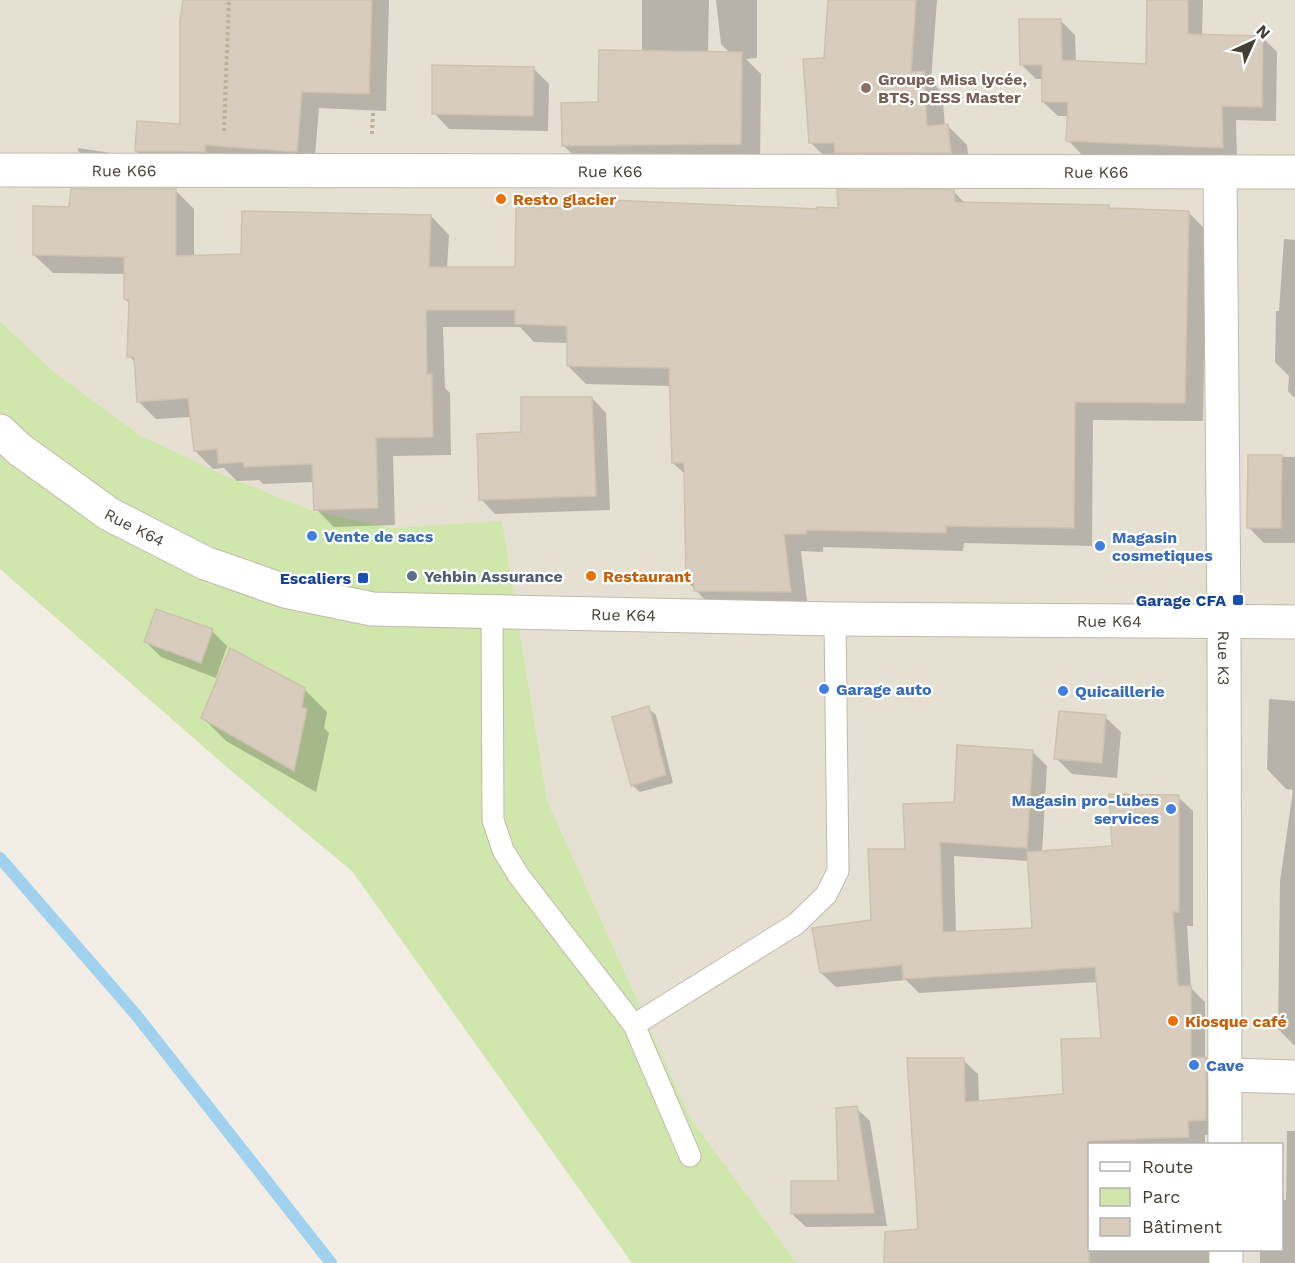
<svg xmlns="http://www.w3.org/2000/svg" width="1295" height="1263" viewBox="0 0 1295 1263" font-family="'Work Sans',sans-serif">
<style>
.residential{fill:#e6e0d3;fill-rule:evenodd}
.green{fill:#cfe7ad}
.shadow{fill:#0003;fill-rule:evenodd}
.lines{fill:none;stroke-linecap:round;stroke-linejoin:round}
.stream{stroke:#a0d2f0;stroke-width:12}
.building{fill:#d7ccbd;stroke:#cfc1ae;stroke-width:1.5}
.service-casing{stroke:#c1b8aa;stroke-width:23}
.minor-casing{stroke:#c1b8aa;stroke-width:35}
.tertiary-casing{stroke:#c1b8aa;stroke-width:35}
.path{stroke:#bfb099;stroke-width:4;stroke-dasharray:3 3;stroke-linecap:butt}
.service{stroke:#fff;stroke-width:21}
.minor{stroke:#fff;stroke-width:33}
.tertiary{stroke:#fff;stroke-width:33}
.education-dot{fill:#8d6e63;stroke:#fff;stroke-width:2}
.food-dot{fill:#e8710a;stroke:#fff;stroke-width:2}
.shop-dot{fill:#3f7fe0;stroke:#fff;stroke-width:2}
.service-dot{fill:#5c6f8a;stroke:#fff;stroke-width:2}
.transit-dot{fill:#1a4fb4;stroke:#fff;stroke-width:2}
.labels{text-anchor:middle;stroke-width:4.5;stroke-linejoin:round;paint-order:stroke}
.education-label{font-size:16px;font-weight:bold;fill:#785e54;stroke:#fff;text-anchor:start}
.street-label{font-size:16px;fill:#453e34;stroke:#fff}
.food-label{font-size:16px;font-weight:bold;fill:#c56008;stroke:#fff;text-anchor:start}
.shop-label{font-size:16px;font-weight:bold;fill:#366cbe;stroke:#fff;text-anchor:start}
.service-label{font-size:16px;font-weight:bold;fill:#4e5e75;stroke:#fff;text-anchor:start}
.transit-label{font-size:16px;font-weight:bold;fill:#164399;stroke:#fff;text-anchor:end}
</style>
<rect width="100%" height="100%" fill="#f2eee5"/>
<path class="residential" d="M 0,0 L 1295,0 L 1295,1263 L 797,1263 L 691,1119 L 547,800 L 502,522 L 392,528 L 314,511 L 226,476 L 139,436 L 53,371 L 0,321 ZM 1090,1144 L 1282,1144 L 1282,1250 L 1090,1250 Z"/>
<polygon class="green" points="0,321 53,371 139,435 226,476 314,511 392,528 502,521 547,800 691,1119 797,1263 632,1263 352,871 229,769 0,569"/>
<g class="shadow">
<polygon points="184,0 389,0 386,111 319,108 314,168 153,168 136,151 182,126"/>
<polygon points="642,0 709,0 708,53 731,54 721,44 716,0 757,0 757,58 746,59 761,74 760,163 584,166 564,146 642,52"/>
<polygon points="830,0 937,0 931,81 942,92 945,126 948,126 967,145 970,172 830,162 810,142 825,59"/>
<polygon points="1148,0 1203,0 1202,36 1262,37 1277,52 1276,121 1236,120 1237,162 1082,155 1068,140 1069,116 1058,116 1043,102 1043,79 1036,79 1021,64 1060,20 1075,35 1076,62 1148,65"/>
<polygon points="534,69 549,84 548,131 449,129 434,113"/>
<polygon points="78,148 111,153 116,158 85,158 78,151"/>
<polygon points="176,191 194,209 194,257 243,255 431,216 449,235 447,269 517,269 819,211 840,210 954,192 965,203 1108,207 1111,210 1188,212 1206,230 1203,421 1093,420 1092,546 964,543 963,551 823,547 823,552 801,551 808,609 713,608 688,582 686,475 673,463 671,386 586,384 568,366 569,343 534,342 520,327 443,327 445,388 450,393 451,455 393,456 395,525 334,527 316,509 315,482 263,484 259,480 237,481 224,468 213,469 195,451 191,417 156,419 138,401 136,363 129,356 130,304 125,299 125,274 53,273 34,255 70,208"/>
<polygon points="1284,239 1295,240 1295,398 1288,391 1289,376 1275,362 1276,311 1279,311"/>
<polygon points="592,398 606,413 610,510 495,514 481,499 522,434"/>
<polygon points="1250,456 1295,457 1295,543 1264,543 1248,527"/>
<polygon points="212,631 227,646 216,678 161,657 146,642"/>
<polygon points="304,689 327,712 324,728 329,733 316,792 226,741 203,718"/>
<polygon points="1269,699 1295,701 1295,1046 1278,1029 1280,881 1293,790 1286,789 1267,769"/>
<polygon points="648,708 656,715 673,783 640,792 632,785"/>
<polygon points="1105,717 1121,732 1117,778 1072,774 1056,758"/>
<path d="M 1033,752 L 1047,766 L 1042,853 L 1114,847 L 1178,797 L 1193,811 L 1193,926 L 1187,926 L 1191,988 L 1205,1002 L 1205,1058 L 1220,1073 L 1220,1134 L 1205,1135 L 1205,1144 L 1090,1144 L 1090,1250 L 1210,1250 L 1211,1263 L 886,1263 L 919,1230 L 963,1060 L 978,1074 L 979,1102 L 1064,1096 L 1102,1039 L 1098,982 L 919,993 L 906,980 L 836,987 L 821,973 L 873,922 L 907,850 L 955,804 ZM 954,856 L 1029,861 L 1034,929 L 956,933 Z"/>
<polygon points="856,1108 870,1121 887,1226 806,1227 792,1214 839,1182"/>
<polygon points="1287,1131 1295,1131 1295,1263 1260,1263 1260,1250 1282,1250 1282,1200 1286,1200"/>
</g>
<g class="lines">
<polyline class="stream" points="0,858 137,1016 331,1263"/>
</g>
<g class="building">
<polygon points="183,0 372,0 369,94 302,92 297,152 205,145 205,152 135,151 137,121 180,124 180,21"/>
<polygon points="828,0 916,0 911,72 924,71 927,126 948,124 951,153 835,153 834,143 809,143 803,59 824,58"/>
<polygon points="1147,0 1188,0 1188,34 1263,36 1262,107 1222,106 1223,148 1066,141 1068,102 1042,102 1042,65 1020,65 1019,19 1061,19 1062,60 1146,64"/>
<polygon points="599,50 742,52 741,144 562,146 561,103 598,102"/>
<polygon points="432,65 534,67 533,116 432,114"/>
<polygon points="71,189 176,189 176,256 241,254 242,211 431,215 429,267 515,267 516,207 564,208 563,198 817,209 817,207 838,208 837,190 954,190 955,202 1109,205 1109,208 1189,211 1185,403 1075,402 1074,528 946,526 946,533 806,530 806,534 784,534 791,592 694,591 694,583 686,583 684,463 672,463 669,368 567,366 567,326 515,324 515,310 426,310 427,374 432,374 433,437 376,438 378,508 314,510 312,464 244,467 243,462 218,464 217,449 194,451 188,398 137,402 134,357 127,357 129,300 124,299 124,257 33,255 33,206 69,207"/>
<polygon points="521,397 592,397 596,496 479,500 477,434 521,432"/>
<polygon points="1248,455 1282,455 1281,528 1247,528"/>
<polygon points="156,609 213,629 201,663 144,642"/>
<polygon points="230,648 305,688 302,707 307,709 294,771 201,718"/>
<polygon points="649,706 666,775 631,786 612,717"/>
<polygon points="1059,711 1106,715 1102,763 1054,759"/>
<polygon points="957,745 1033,750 1027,848 940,842 943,932 1032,928 1027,852 1112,846 1109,794 1179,795 1179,912 1173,912 1178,986 1191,986 1191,1058 1206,1057 1206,1120 1188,1121 1189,1137 1089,1141 1089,1263 884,1263 885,1232 918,1229 907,1058 964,1058 965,1102 1063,1094 1061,1039 1101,1038 1095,967 903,979 902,965 820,973 812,928 871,920 868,849 905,849 903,804 954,802"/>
<polygon points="857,1106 874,1213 791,1214 791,1181 838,1181 836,1108"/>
</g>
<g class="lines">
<g class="service-casing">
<g id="service">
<polyline points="492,612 493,820 503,850 519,876 634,1025 690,1156"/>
<polyline points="634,1025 796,924 826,895 838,871 835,619"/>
</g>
</g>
<g class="minor-casing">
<g id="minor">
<path id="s1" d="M 0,170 L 1295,172"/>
<path id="s2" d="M 1220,172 L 1224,621 L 1225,1144"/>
<polyline points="1225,1075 1295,1077"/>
<polyline points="1226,1250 1226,1263"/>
</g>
</g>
<g class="tertiary-casing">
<g id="tertiary">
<path id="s3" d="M 0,431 L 19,449 L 109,514 L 205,563 L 285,591 L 372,609 L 835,619 L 1295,622"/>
</g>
</g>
<g class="path">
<polyline points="224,131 229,0"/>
<polyline points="372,134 378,0"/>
</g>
<use href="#service" class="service"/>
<use href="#minor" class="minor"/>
<use href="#tertiary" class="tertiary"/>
</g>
<circle class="education-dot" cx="866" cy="88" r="6"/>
<g class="food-dot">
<circle cx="501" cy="199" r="6"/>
<circle cx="591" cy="576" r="6"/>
<circle cx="1173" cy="1021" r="6"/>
</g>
<g class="shop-dot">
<circle cx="312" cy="536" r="6"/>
<circle cx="1100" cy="546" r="6"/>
<circle cx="824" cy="689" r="6"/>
<circle cx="1063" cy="691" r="6"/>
<circle cx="1171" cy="809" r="6"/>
<circle cx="1194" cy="1065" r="6"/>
</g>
<circle class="service-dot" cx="412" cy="576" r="6"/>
<g class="transit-dot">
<rect x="357" y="572" width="12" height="12" rx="3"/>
<rect x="1232" y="594" width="12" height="12" rx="3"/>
</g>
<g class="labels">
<g class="education-label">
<text x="878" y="85">Groupe Misa lycée,<tspan x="878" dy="18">BTS, DESS Master</tspan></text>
</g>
<g class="street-label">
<text dy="6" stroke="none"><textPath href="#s1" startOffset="124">Rue K66</textPath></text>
<text dy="6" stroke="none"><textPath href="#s1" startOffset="610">Rue K66</textPath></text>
<text dy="6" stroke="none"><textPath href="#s1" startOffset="1096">Rue K66</textPath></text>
<text dy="6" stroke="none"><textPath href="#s3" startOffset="166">Rue K64</textPath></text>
<text dy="6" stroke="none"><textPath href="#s3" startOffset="670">Rue K64</textPath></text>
<text dy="6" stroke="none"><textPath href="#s3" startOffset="1156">Rue K64</textPath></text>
<text dy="6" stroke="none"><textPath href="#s2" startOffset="486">Rue K3</textPath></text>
</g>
<g class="food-label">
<text x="513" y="205">Resto glacier</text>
<text x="603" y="582">Restaurant</text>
<text x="1185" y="1027">Kiosque café</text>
</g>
<g class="shop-label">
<text x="324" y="542">Vente de sacs</text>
<text x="1112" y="543">Magasin<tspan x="1112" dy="18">cosmetiques</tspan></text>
<text x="836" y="695">Garage auto</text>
<text x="1075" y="697">Quicaillerie</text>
<text x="1159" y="806" text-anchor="end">Magasin pro-lubes<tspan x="1159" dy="18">services</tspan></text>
<text x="1206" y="1071">Cave</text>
</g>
<g class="service-label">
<text x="424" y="582">Yehbin Assurance</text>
</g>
<g class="transit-label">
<text x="351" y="584">Escaliers</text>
<text x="1226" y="606">Garage CFA</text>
</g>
</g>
<rect x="1088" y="1143" width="195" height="108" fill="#ffffff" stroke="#b5b2ae" stroke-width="1.5"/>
<rect x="1100" y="1162" width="30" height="9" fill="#ffffff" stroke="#b5b2ae" stroke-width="1.5"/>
<text x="1142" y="1173" font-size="18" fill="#453e34">Route</text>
<rect x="1100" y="1188" width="30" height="18" fill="#cfe7ad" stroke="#b5b2ae" stroke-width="1.5"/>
<text x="1142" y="1203" font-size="18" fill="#453e34">Parc</text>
<rect x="1100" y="1218" width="30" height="18" fill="#d7ccbd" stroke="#b5b2ae" stroke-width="1.5"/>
<text x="1142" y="1233" font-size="18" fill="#453e34">Bâtiment</text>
<g transform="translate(1253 42) rotate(45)" stroke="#ffffff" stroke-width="4.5" paint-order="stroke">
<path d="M0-4.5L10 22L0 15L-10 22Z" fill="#453e34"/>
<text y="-9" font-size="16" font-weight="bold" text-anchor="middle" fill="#453e34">N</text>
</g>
</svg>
